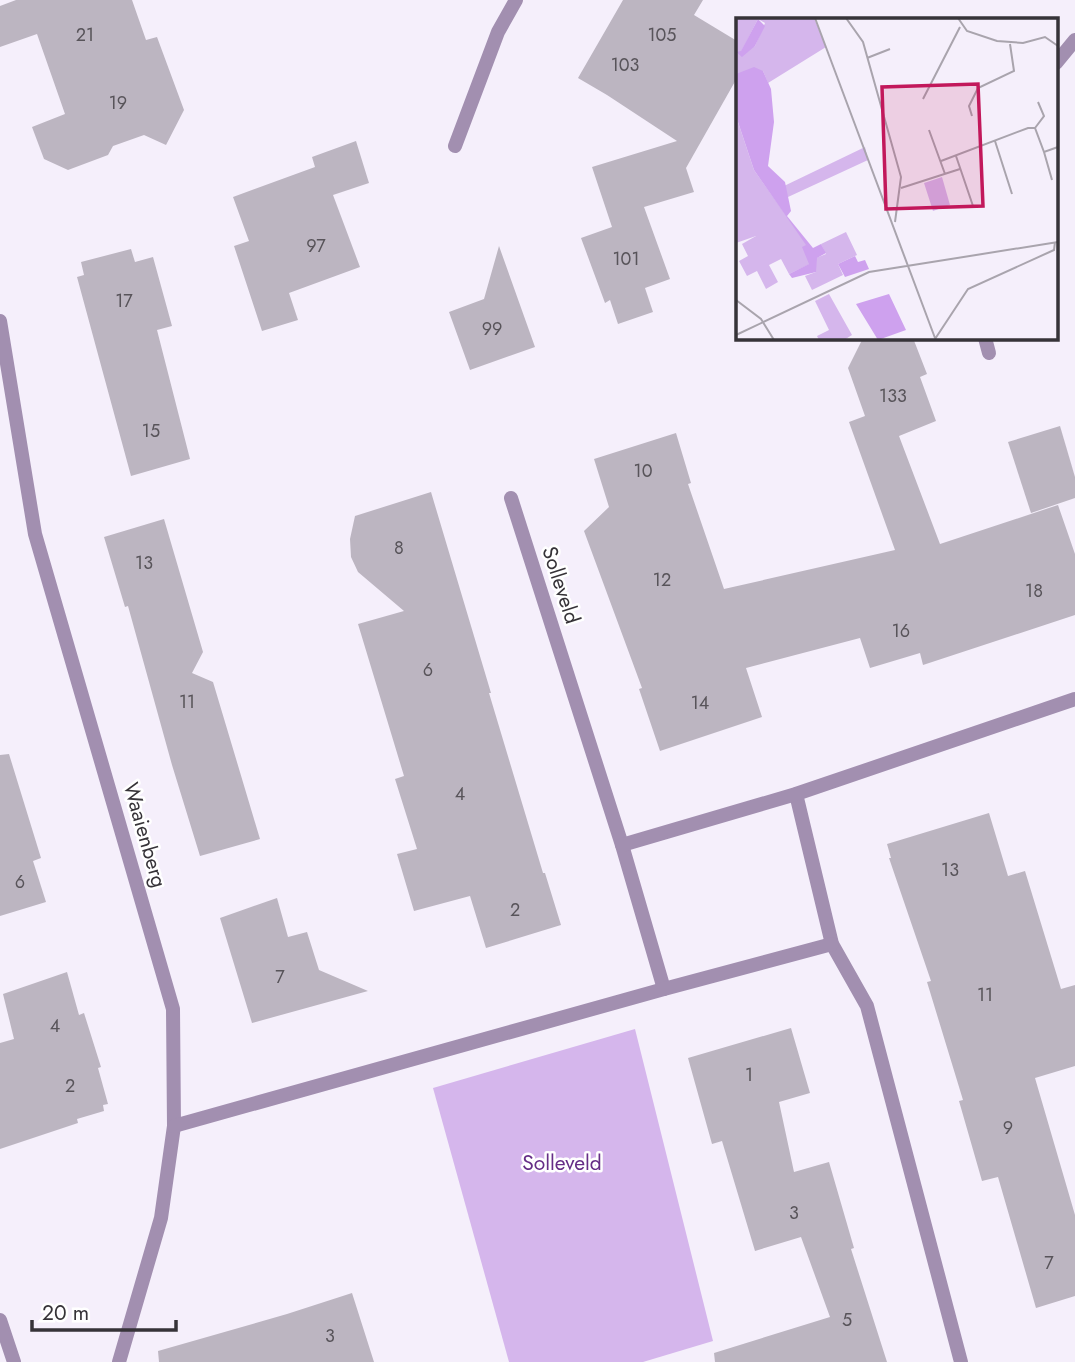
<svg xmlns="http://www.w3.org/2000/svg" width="1075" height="1362" viewBox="0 0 1075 1362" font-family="Jost,sans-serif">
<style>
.green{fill:#d5b6ec}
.building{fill:#bcb5c1}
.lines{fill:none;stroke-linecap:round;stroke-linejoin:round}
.street{stroke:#a28fb0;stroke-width:14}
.labels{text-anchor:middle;stroke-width:5;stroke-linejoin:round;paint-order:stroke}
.number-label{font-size:18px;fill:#58545a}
.street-label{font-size:21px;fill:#363338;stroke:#fff}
.park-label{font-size:21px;fill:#652d86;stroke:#fff}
.inset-road{fill:none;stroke:#a9a4ad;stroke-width:2}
.view{fill:#c2185b;fill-opacity:0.15;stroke:#c2185b;stroke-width:3.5}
.inset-edge{fill:none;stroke:#363338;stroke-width:3.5}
</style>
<rect width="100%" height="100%" fill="#f5effb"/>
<polygon class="green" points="635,1029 713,1341 643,1362 509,1362 433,1088"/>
<g class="building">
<polygon points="16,0 132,0 146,40 157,37 184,110 166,145 144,135 113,146 108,155 68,170 44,159 32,127 65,114 37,34 0,47 0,6"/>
<polygon points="623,0 703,0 694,15 737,41 737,78 686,168 694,192 644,207 670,279 645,288 653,312 618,324 610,300 605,303 581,238 612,227 592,167 677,141 607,95 578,78"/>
<polygon points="356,141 369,183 333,195 360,267 289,293 298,320 262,331 234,246 249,241 233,197 315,167 312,157"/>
<polygon points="499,246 535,347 470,370 449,312 484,299"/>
<polygon points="131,249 135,262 153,257 172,326 157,330 190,459 131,476 77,277 84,275 81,262"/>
<polygon points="863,338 913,338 927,374 920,377 936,421 899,436 940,544 1058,505 1075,554 1075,615 923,665 920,653 870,668 860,638 746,668 762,717 660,751 639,689 642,688 584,531 609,507 594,459 676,433 691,483 688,484 724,589 895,550 849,422 865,416 848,368"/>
<polygon points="1060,426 1075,477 1075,498 1031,513 1008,442"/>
<polygon points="431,492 491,693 489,693 543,873 545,873 561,925 486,948 470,896 414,911 397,854 417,849 395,779 404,776 358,624 404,611 358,572 351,557 350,539 355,516"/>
<polygon points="164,519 203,652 192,673 213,682 260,839 200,856 172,765 128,606 125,607 104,537"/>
<polygon points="9,754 41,858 33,861 46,902 0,916 0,755"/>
<polygon points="989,813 1008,876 1025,871 1061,989 1075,985 1075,1066 1035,1078 1075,1215 1075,1296 1036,1308 998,1177 982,1181 959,1101 963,1100 927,982 931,981 889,858 891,858 887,844"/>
<polygon points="277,898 288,937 307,932 319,970 368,991 252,1023 220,918"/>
<polygon points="67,972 79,1015 84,1013 101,1067 98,1068 108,1104 103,1105 104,1111 77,1119 78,1123 0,1149 0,1043 14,1039 3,994"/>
<polygon points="791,1028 810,1093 779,1102 794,1172 829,1162 854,1248 851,1249 887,1362 715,1362 714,1353 830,1317 801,1237 755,1251 722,1141 712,1144 688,1058"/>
<polygon points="352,1293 374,1362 159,1362 158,1351 287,1314"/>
</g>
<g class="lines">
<g class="street">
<polyline points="1056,63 1075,40"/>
<polyline points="455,146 498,32 516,0"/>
<polyline points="0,321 35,534 173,1009 174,1126 161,1218 119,1362"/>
<polyline points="985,338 989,353"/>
<polyline points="511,498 622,845 664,989"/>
<polyline points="796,794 832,944 867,1006 961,1362"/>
<polyline points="622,845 796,794 1075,699"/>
<polyline points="174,1126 664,989 832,944"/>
<polyline points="0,1320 14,1362"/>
</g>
</g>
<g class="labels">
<g class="number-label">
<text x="85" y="41">21</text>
<text x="662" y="41">105</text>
<text x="625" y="71">103</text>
<text x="118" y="109">19</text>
<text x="316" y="252">97</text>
<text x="626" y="265">101</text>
<text x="124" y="307">17</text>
<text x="492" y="335">99</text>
<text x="893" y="402">133</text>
<text x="151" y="437">15</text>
<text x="643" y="477">10</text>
<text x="399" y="554">8</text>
<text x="144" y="569">13</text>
<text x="662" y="586">12</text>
<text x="1034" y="597">18</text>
<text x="901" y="637">16</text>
<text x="428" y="676">6</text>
<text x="187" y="708">11</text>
<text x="700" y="709">14</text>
<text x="460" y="800">4</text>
<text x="950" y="876">13</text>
<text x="20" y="888">6</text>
<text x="515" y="916">2</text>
<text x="280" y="983">7</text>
<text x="985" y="1001">11</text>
<text x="55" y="1032">4</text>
<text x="749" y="1081">1</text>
<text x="70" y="1092">2</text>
<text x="1008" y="1134">9</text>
<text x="794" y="1219">3</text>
<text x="1049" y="1269">7</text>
<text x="847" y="1326">5</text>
<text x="330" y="1342">3</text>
</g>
<g class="street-label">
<text transform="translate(561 585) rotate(72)" y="7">Solleveld</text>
<text transform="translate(145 835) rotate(74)" y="7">Waaienberg</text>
</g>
<g class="park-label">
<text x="562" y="1170">Solleveld</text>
</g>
</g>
<g transform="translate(736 18)">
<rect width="322" height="322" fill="#f5effb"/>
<path d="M 0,0 L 78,0 L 90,29 L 32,65 L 27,53 L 0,56 L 0,36 L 19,28 L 29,5 L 22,1 L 5,34 L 0,34 ZM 0,98 L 18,152 L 71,227 L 74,246 L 53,256 L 45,241 L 33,247 L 42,264 L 30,271 L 21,253 L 11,258 L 3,243 L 12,238 L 6,226 L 20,218 L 0,225 ZM 129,129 L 132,142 L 52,179 L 49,175 L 48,168 ZM 206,159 L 214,187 L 197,193 L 188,165 ZM 110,214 L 121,237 L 102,246 L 107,257 L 76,272 L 69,258 L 80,254 L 80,240 L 90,236 L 85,226 ZM 93,276 L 116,317 L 108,322 L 83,322 L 81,318 L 93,312 L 79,283 Z" fill="#d5b6ec"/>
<path d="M 22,1 L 29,8 L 19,28 L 6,39 L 0,34 L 5,33 ZM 18,49 L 27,53 L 35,71 L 38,104 L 32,148 L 49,164 L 55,193 L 51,198 L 77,230 L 85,226 L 90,235 L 81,240 L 80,254 L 56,260 L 53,256 L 73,246 L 66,229 L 70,227 L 18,152 L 0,98 L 0,56 ZM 119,238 L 122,244 L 129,242 L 133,251 L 109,259 L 102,246 ZM 153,276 L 170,312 L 142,322 L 120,286 Z" fill="#cea1ee"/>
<path class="inset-road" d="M 79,0 L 199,320M 110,0 L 127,24 L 165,159 L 159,204M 222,0 L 231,13 L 261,23 L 287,25 L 309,19 L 322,28M 131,40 L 154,31M 187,81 L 224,9M 236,98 L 233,88 L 242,70 L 278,53 L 274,26M 299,110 L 308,98 L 302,84M 193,112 L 209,156M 259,123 L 276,176M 308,134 L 316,162M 220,138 L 237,188M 205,143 L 292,110 L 299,110 L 308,134 L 322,129M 165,170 L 224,151M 0,282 L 25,301 L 38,322M 0,317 L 133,254 L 322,224M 199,321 L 232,271 L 318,232 L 319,224"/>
<path class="view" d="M 242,66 L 247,188 L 150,191 L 146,69 Z"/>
<rect width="322" height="322" class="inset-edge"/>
</g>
<path d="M32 1320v10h144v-10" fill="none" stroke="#363338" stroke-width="3.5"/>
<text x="42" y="1320" font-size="21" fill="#363338" stroke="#ffffff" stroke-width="5" paint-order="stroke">20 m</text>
</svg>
